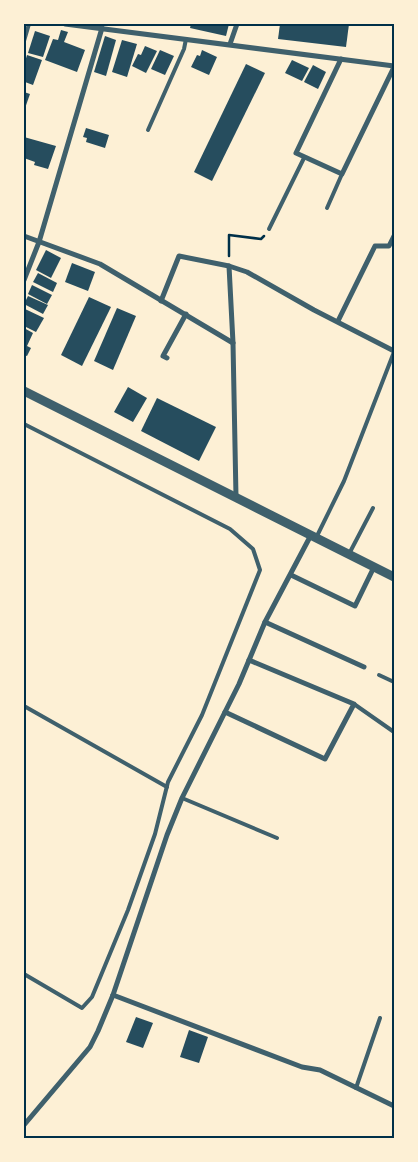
<svg xmlns="http://www.w3.org/2000/svg" width="418" height="1162" viewBox="0 0 418 1162" font-family="'Roboto Condensed',sans-serif">
<style>
.building{fill:#264d5e}
.lines{fill:none;stroke-linecap:round;stroke-linejoin:round}
.path{stroke:#003049;stroke-width:2.5}
.service{stroke:#3f606c;stroke-width:4}
.minor{stroke:#3f606c;stroke-width:5}
.tertiary{stroke:#3f606c;stroke-width:9}
.neatline{fill:none;stroke:#003049;stroke-width:2}
</style>
<rect width="100%" height="100%" fill="#fdf0d5"/>
<g class="building">
<polygon points="191,24 229,24 226,36 190,28"/>
<polygon points="280,24 349,24 346,47 278,39"/>
<polygon points="61,30 68,32 64,42 85,50 77,72 45,60 53,39 58,40"/>
<polygon points="35,31 50,36 43,57 28,53"/>
<polygon points="105,36 116,40 106,76 94,72"/>
<polygon points="122,40 137,44 127,77 112,72"/>
<polygon points="145,46 157,51 146,73 132,66 138,54 141,55"/>
<polygon points="160,50 174,56 165,75 151,69"/>
<polygon points="202,50 217,57 209,75 191,67 197,55 200,56"/>
<polygon points="27,55 42,60 33,85 25,82 26,77 24,76 24,65"/>
<polygon points="292,60 309,68 302,81 285,73"/>
<polygon points="246,64 265,73 212,181 194,172"/>
<polygon points="313,65 326,72 318,89 304,82"/>
<polygon points="24,92 30,94 24,111"/>
<polygon points="86,128 109,135 105,148 86,142 87,138 83,137"/>
<polygon points="24,137 56,146 48,169 34,165 35,162 24,158"/>
<polygon points="46,250 61,258 51,278 36,270"/>
<polygon points="72,263 95,272 88,291 65,282"/>
<polygon points="38,273 57,283 53,292 33,282"/>
<polygon points="32,285 52,295 47,304 28,294"/>
<polygon points="28,296 48,305 43,314 24,304"/>
<polygon points="89,297 111,307 82,366 61,355"/>
<polygon points="117,308 136,316 113,370 94,361"/>
<polygon points="25,309 44,318 36,332 24,326 24,312"/>
<polygon points="24,328 33,333 27,346 31,348 27,356 24,355"/>
<polygon points="128,387 147,398 133,422 114,412"/>
<polygon points="157,398 216,427 199,461 141,431"/>
<polygon points="136,1017 153,1023 143,1048 126,1042"/>
<polygon points="189,1030 208,1037 199,1063 180,1057"/>
</g>
<g class="lines">
<polyline class="path" points="229,256 229,235 261,239 264,236"/>
<g class="service">
<polyline points="24,41 29,24"/>
<polyline points="148,130 184,49 186,39"/>
<polyline points="327,208 342,174"/>
<polyline points="269,229 304,158"/>
<polyline points="24,424 230,529 253,549 260,570 202,715 168,782 155,834 128,910 92,997 82,1008 24,974"/>
<polyline points="316,538 344,481 394,352"/>
<polyline points="349,554 373,508"/>
<polyline points="379,675 394,682"/>
<polyline points="354,704 394,732"/>
<polyline points="24,706 167,787"/>
<polyline points="182,798 277,838"/>
<polyline points="356,1088 380,1018"/>
</g>
<g class="minor">
<polyline points="65,24 394,66"/>
<polyline points="230,44 237,24"/>
<polyline points="341,59 296,153 342,174 394,67"/>
<polyline points="24,236 100,264 233,343"/>
<polyline points="229,266 233,343 236,497"/>
<polyline points="24,280 39,242 102,28"/>
<polyline points="161,301 179,256 229,266 247,272 314,310 394,351"/>
<polyline points="338,321 375,246 389,246 394,236"/>
<polyline points="167,358 163,356 186,314"/>
<polyline points="291,575 355,606 374,567"/>
<polyline points="265,622 364,667"/>
<polyline points="225,712 325,759 354,704 249,660"/>
<polyline points="113,995 302,1067 320,1070 394,1106"/>
<polyline points="24,1125 90,1047 98,1031 113,995 167,835 182,798 239,684 265,622 311,535"/>
</g>
<polyline class="tertiary" points="24,391 394,577"/>
</g>
<rect width="418" height="1162" fill="none" stroke="#fdf0d5" stroke-width="50"/>
<rect x="25" y="25" width="368" height="1112" class="neatline"/>
</svg>
